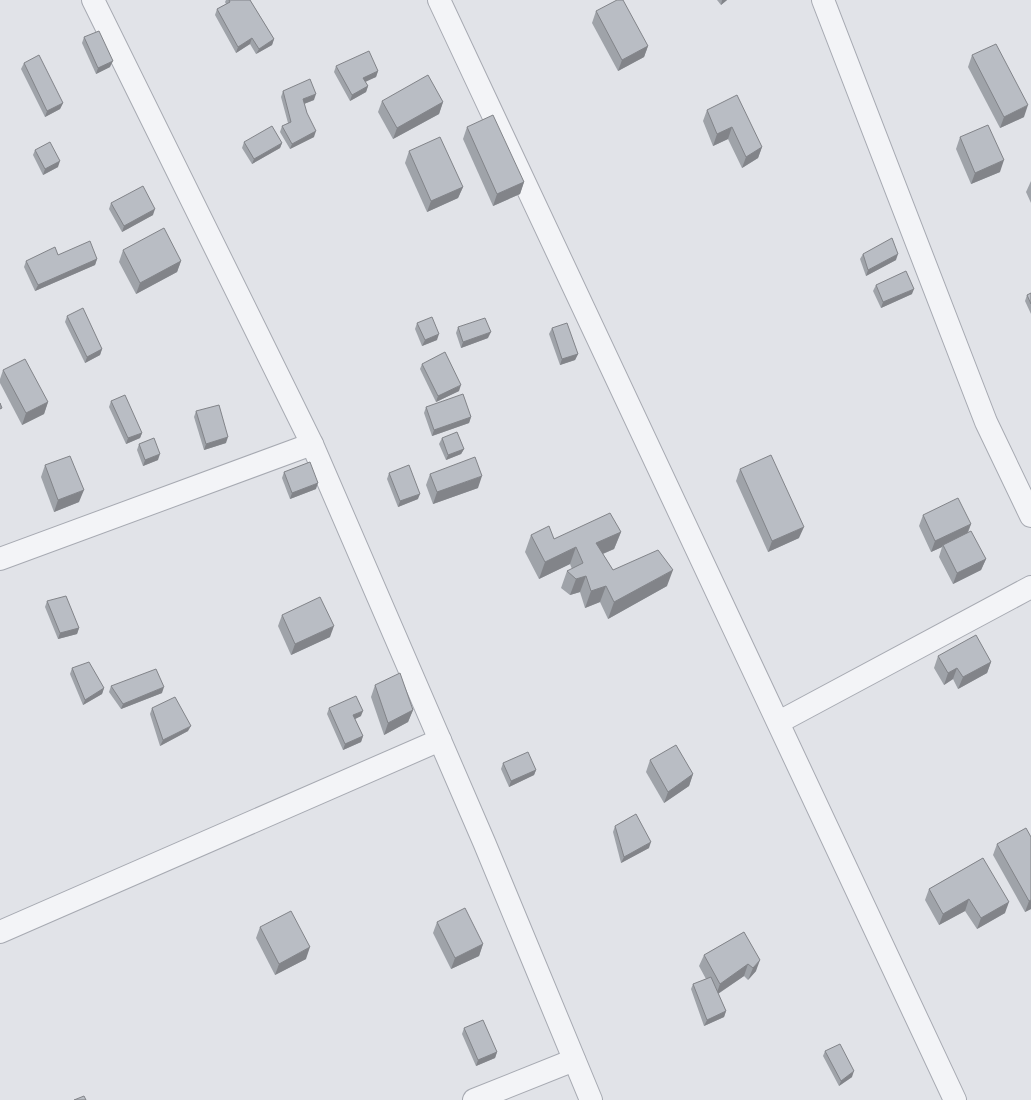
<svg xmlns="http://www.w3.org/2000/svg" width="1031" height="1100" viewBox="0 0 1031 1100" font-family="Lato,sans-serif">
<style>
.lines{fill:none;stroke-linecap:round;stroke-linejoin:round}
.minor-casing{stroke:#a7aab2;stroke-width:24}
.minor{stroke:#f3f4f7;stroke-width:22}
.wall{fill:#9fa3a9}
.shaded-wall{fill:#828489}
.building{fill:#b9bdc4;stroke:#828489}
</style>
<rect width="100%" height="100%" fill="#e1e3e8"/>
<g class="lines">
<g class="minor-casing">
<g id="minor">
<polyline points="93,0 312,444 484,842 591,1100"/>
<polyline points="439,0 955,1100"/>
<polyline points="823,0 986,422 1031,516"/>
<polyline points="0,559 312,444"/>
<polyline points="779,722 1031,587"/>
<polyline points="0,932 440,740"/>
<polyline points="474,1100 574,1060"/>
</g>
</g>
<use href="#minor" class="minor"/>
</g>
<g class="wall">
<polygon points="226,0 250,0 274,39 272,45 256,54 250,44 236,53 215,15 217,9 226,4 225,2"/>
<polygon points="717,0 727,0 721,5"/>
<polygon points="596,11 648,46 644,57 618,71 592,23"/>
<polygon points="84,37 110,67 96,74 82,43"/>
<polygon points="972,55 1024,117 1000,128 968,67"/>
<polygon points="24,63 63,103 60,109 45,117 21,69"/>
<polygon points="336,66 378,71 376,77 365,81 368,86 366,92 350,101 334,72"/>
<polygon points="283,91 314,100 304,104 314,137 290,149 280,132 282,126 288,123 281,97"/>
<polygon points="382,101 443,102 439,114 393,139 378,112"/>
<polygon points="707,110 762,147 758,158 742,168 728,139 713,146 703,121"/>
<polygon points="467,127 524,182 520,194 493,206 463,139"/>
<polygon points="960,137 1000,172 971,184 956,149"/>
<polygon points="244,142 282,143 280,148 252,164 242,148"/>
<polygon points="35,150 58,167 43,175 33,155"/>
<polygon points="409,151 463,187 458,198 427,212 405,163"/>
<polygon points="1031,181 1031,203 1026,192"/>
<polygon points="111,203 153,215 122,232 109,209"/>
<polygon points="123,250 181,261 177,272 136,294 119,262"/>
<polygon points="863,254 896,260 866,276 860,259"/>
<polygon points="58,255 97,259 95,265 35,291 24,267 26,261"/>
<polygon points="876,285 912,294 881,308 873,291"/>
<polygon points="1031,293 1031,314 1025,301 1027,295"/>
<polygon points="67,316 102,349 100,355 85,363 65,322"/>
<polygon points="417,323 437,340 422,346 415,329"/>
<polygon points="458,327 488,338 461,348 456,333"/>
<polygon points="552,328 578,354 575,360 560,365 549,334"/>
<polygon points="422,364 459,391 436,402 420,369"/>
<polygon points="3,370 48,402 44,414 22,425 0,383 0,379"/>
<polygon points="111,401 142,433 140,438 126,444 109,407"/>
<polygon points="426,407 471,417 469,423 432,436 424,413"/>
<polygon points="196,411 226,443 204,450 194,417"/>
<polygon points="442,438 464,449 461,454 446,460 439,444"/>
<polygon points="139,444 158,460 143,466 137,450"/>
<polygon points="45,465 79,502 54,512 41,477"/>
<polygon points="740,469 799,538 768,552 736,481"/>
<polygon points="284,472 316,489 290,499 282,478"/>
<polygon points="389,473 418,499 398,507 387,479"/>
<polygon points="430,474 478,488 433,504 426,485"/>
<polygon points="923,515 971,524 968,533 986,559 981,570 953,584 939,557 942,547 931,552 919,526"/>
<polygon points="621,532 614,549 603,554 613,570 667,586 608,619 600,602 585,608 580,592 570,595 561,588 567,571 572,569 570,564 539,579 525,552 531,535 554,539"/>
<polygon points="47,601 79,628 77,634 58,639 45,607"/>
<polygon points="282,615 330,637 291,655 278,626"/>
<polygon points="938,656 991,662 987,673 958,689 953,679 944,685 934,668"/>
<polygon points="72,668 104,688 102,694 83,705 70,674"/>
<polygon points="375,685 413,710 408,722 384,735 371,697"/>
<polygon points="111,686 162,693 121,709 109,692"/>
<polygon points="152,708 188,731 160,746 150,714"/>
<polygon points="329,708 361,716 355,719 363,736 361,742 343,750 327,714"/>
<polygon points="650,760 693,774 689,786 664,803 646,772"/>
<polygon points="503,763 536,770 534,775 509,787 501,769"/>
<polygon points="615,826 649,848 621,863 613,832"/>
<polygon points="1031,837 1031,909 1025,912 993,855 997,844"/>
<polygon points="983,858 1005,913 977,929 965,911 939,925 925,900 929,889"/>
<polygon points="437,922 483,944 479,956 451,969 433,933"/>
<polygon points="260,927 306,959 275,975 256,938"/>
<polygon points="744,932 756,971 748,980 744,976 718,994 726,1011 724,1017 704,1026 691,989 693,984 706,979 699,966 704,955"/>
<polygon points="464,1028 497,1052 495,1058 476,1066 462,1034"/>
<polygon points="825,1051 852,1077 839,1086 823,1056"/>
</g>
<g class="shaded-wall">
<polygon points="722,0 727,0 721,5"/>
<polygon points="252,38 250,44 236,53 238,47"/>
<polygon points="274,39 272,45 256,54 259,49"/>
<polygon points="648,46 644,57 618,71 622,60"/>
<polygon points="113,61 110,67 96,74 98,68"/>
<polygon points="378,71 376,77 361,84 363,78"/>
<polygon points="368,86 366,92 350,101 352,95"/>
<polygon points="316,94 314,100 301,105 303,99"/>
<polygon points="443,102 439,114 393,139 397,128"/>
<polygon points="63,103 60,109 45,117 47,111"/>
<polygon points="1028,105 1024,117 1000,128 1004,117"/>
<polygon points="732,127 728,139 713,146 717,134"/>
<polygon points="316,131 314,137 290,149 292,144"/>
<polygon points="282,143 280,148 252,164 254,159"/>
<polygon points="762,147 758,158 742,168 746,157"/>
<polygon points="1004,160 1000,172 971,184 975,173"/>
<polygon points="60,161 58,167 43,175 45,169"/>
<polygon points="524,182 520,194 493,206 497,194"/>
<polygon points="463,187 458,198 427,212 431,201"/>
<polygon points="155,209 153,215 122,232 124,226"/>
<polygon points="898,254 896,260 866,276 868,270"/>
<polygon points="97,259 95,265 35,291 38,285"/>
<polygon points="181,261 177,272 136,294 140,283"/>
<polygon points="914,289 912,294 881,308 883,302"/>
<polygon points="491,332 488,338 461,348 463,342"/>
<polygon points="439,334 437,340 422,346 425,340"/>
<polygon points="102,349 100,355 85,363 87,357"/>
<polygon points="578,354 575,360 560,365 562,359"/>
<polygon points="461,385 459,391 436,402 438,396"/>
<polygon points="48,402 44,414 22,425 26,413"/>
<polygon points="471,417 469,423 432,436 434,430"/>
<polygon points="142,433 140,438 126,444 128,438"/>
<polygon points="228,437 226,443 204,450 206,444"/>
<polygon points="464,449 461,454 446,460 448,455"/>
<polygon points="160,454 158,460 143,466 145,460"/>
<polygon points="482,476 478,488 433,504 437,492"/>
<polygon points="318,483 316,489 290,499 292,493"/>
<polygon points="84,490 79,502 54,512 58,500"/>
<polygon points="420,494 418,499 398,507 400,501"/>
<polygon points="971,524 966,536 943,545 942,547 931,552 935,541"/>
<polygon points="804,527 799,538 768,552 772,541"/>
<polygon points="621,532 614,549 590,559 596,543"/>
<polygon points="576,547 570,564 539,579 545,562"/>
<polygon points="986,559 981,570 953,584 957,573"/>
<polygon points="673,570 667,586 608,619 614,602"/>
<polygon points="586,576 580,592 570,595 576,579"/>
<polygon points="606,586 600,602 585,608 591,591"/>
<polygon points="334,626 330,637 291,655 295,644"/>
<polygon points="79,628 77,634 58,639 60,633"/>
<polygon points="991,662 987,673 958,689 963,677"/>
<polygon points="957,668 953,679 944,685 948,673"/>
<polygon points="164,687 162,693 121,709 123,704"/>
<polygon points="104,688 102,694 83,705 85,700"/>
<polygon points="413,710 408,722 384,735 388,723"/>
<polygon points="363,711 361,716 351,721 353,715"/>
<polygon points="191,726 188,731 160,746 163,740"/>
<polygon points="363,736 361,742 343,750 345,744"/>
<polygon points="536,770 534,775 509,787 511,781"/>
<polygon points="693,774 689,786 664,803 668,792"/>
<polygon points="651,842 649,848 621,863 624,857"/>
<polygon points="969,899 965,911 939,925 943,914"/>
<polygon points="1031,900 1031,909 1025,912 1029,901"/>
<polygon points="1009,902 1005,913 977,929 981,918"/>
<polygon points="483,944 479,956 451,969 455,958"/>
<polygon points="310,947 306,959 275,975 279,964"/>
<polygon points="760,960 756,971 748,980 753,968"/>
<polygon points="748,964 744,976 716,995 720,984"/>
<polygon points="726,1011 724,1017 704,1026 707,1020"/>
<polygon points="497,1052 495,1058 476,1066 478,1060"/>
<polygon points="854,1071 852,1077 839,1086 841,1081"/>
</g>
<g class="building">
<polygon points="229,0 250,0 274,39 259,49 252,38 238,47 217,9 230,2"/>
<polygon points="617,0 623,0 648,46 622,60 596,11"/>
<polygon points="99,31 113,61 98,68 84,37"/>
<polygon points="996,44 1028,105 1004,117 972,55"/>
<polygon points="369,51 378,71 363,78 368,86 352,95 336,66"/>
<polygon points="39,55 63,103 47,111 24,63"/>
<polygon points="428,75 443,102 397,128 382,101"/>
<polygon points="310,79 316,94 303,99 307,113 316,131 292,144 282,126 291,122 283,91"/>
<polygon points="737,95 762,147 746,157 732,127 717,134 707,110"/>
<polygon points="493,115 524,182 497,194 467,127"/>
<polygon points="988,125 1004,160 975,173 960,137"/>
<polygon points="272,126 282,143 254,159 244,142"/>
<polygon points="440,137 463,187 431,201 409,151"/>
<polygon points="50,142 60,161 45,169 35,150"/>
<polygon points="143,186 155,209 124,226 111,203"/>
<polygon points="164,228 181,261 140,283 123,250"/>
<polygon points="892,238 898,254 868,270 863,254"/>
<polygon points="90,241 97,259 38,285 26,261 55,247 58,255"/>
<polygon points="906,271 914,289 883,302 876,285"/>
<polygon points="1031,293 1031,304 1027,295"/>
<polygon points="83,308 102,349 87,357 67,316"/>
<polygon points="432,317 439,334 425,340 417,323"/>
<polygon points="485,318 491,332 463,342 458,327"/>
<polygon points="567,323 578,354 562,359 552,328"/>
<polygon points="445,352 461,385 438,396 422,364"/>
<polygon points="25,359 48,402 26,413 3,370"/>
<polygon points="463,394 471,417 434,430 426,407"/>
<polygon points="125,395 142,433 128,438 111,401"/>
<polygon points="0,403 2,408 0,409"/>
<polygon points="219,405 228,437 206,444 196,411"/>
<polygon points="457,432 464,449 448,455 442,438"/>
<polygon points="154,438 160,454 145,460 139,444"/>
<polygon points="771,455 804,527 772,541 740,469"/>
<polygon points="70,456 84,490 58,500 45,465"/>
<polygon points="475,457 482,476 437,492 430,474"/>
<polygon points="310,462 318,483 292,493 284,472"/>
<polygon points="409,465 420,494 400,501 389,473"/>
<polygon points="958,498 971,524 935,541 923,515"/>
<polygon points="610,513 621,532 596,543 613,570 658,550 673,570 614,602 606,586 591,591 586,576 576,579 567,571 583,563 576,547 545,562 531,535 549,526 554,539"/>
<polygon points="971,531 986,559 957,573 943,545"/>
<polygon points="66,596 79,628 60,633 47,601"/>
<polygon points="320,597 334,626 295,644 282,615"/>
<polygon points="976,635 991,662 963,677 957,668 948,673 938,656"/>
<polygon points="89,662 104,688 85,700 72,668"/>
<polygon points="156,669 164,687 123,704 111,686"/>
<polygon points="400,673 413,710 388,723 375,685"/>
<polygon points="356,696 363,711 353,715 363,736 345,744 329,708"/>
<polygon points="175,697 191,726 163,740 152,708"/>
<polygon points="676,745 693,774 668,792 650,760"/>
<polygon points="528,752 536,770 511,781 503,763"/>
<polygon points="636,814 651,842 624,857 615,826"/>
<polygon points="1026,828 1031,837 1031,900 1029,901 997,844"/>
<polygon points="983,858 1009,902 981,918 969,899 943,914 929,889"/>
<polygon points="465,908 483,944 455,958 437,922"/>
<polygon points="291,911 310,947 279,964 260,927"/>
<polygon points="744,932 760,960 753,968 748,964 720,984 704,955"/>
<polygon points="711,977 726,1011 707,1020 693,984"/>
<polygon points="483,1020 497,1052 478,1060 464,1028"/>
<polygon points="840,1044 854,1071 841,1081 825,1051"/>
<polygon points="84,1096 86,1100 74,1100"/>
</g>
</svg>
